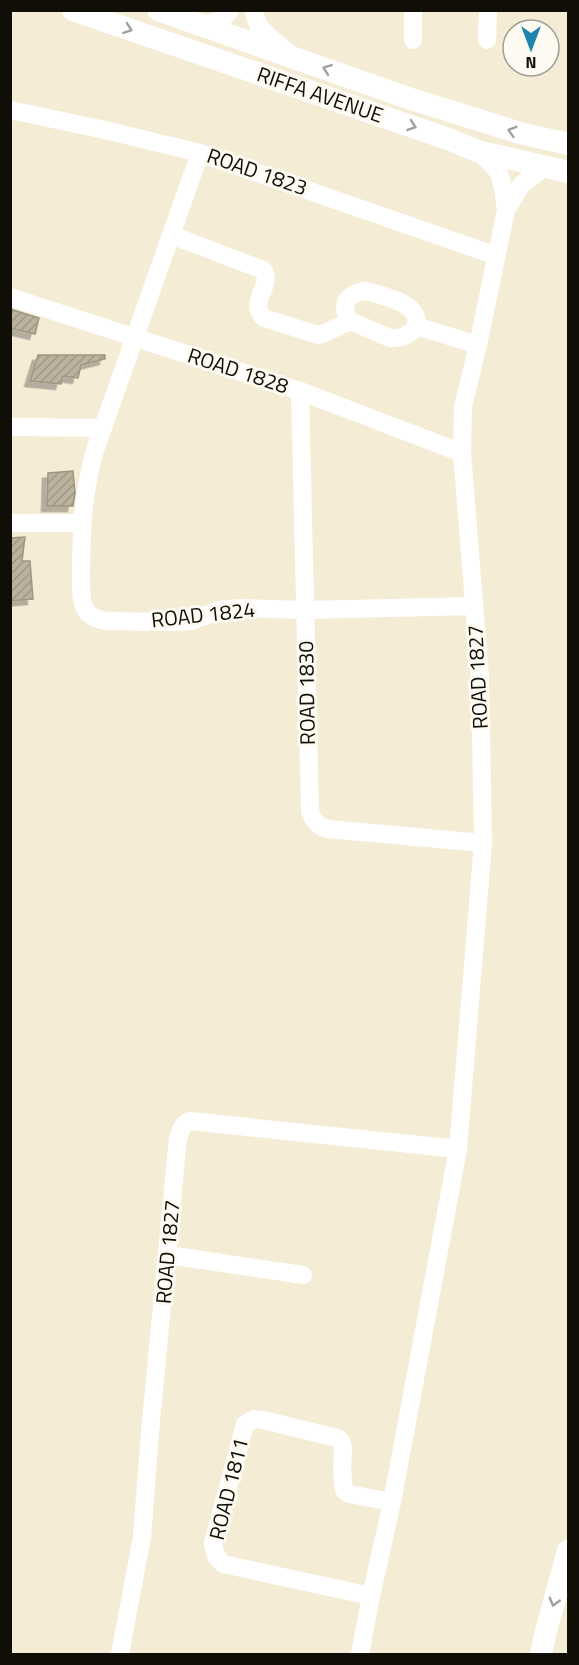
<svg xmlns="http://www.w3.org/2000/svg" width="579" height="1665" viewBox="0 0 579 1665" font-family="'Titillium Web',sans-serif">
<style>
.building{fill:url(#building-hatch);stroke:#9f9682;stroke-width:1.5;filter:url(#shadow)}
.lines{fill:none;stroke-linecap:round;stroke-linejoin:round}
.minor{stroke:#fff;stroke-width:18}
.major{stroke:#fff;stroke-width:22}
.oneway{stroke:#a09f9c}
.labels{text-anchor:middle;stroke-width:6;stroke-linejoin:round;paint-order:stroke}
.street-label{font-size:21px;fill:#110e07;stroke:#fdfaf1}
</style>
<defs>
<pattern id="building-hatch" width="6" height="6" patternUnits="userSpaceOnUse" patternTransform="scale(1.5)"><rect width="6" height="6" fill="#bbb29d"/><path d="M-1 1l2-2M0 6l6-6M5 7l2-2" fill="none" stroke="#a09886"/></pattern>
<filter id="shadow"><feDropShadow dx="-5.5" dy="5.5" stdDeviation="0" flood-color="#0004"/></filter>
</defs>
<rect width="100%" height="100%" fill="#f5ecd6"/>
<g class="building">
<polygon points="10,309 39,318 35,334 10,328"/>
<polygon points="38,355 105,355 105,359 81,365 78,378 63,376 61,384 30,381"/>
<polygon points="73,471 75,493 73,506 47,506 48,473"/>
<polygon points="25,537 22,561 30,561 33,599 10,601 10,538"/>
</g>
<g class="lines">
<g class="minor">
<polyline points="253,10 258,25 266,34 288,52"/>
<path d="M 198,25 C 211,23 223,23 230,10"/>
<polyline points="413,40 413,10"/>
<polyline points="487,40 488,10"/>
<polyline points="10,110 105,130 200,153 497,256"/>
<path d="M 478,152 C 505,174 501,177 506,210 L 522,184 L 545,167"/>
<path d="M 200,153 L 95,450 C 83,493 81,530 81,574 C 81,585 80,597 84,607 C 88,616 96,619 106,621 L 170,622 L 191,621 L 219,610 L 242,608 L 305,610 L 474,606"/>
<path d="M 171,235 L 263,270 C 274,288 247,299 264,318 L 318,335 L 325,333 L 350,321"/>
<path d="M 366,291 C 379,295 396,298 407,306 C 428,321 411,340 390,338 L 350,321 C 339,304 348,293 366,291 Z"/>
<polyline points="10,297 300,391 462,453"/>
<polyline points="416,326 478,345"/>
<path d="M 300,391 L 310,811 C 314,821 317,826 328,829 L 483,843"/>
<polyline points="10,427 103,428"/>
<polyline points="10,523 81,523"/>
<polyline points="168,1255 303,1275"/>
<polyline points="371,1596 223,1564 216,1556 213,1543 245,1424 254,1419 263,1420 337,1438 341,1441 343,1447 342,1469 344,1490 349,1494 392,1502"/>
<path d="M 120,1654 L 142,1537 L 150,1432 L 178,1138 C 181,1130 182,1124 190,1121 L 458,1149"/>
<polyline points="360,1654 371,1596 392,1502 458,1149 483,843 480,678 462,453 463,407 478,345 506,210"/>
</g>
<g class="major">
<polyline points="73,10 451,140 477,151 568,172"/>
<polyline points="158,10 408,98 520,133 568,144"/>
<polyline points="541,1654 546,1631 568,1551"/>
</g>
</g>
<defs><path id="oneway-chevron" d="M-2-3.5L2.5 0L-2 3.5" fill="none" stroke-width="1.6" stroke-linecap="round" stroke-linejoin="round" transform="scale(1.5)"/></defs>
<g class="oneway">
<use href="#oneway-chevron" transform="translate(128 29) rotate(19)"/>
<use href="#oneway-chevron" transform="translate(327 69) rotate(-160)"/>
<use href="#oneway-chevron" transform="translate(412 126) rotate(19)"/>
<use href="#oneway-chevron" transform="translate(512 131) rotate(-163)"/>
<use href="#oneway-chevron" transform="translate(554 1602) rotate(105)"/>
</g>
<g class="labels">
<g class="street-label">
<text transform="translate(320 95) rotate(19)" y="7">RIFFA AVENUE</text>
<text transform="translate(257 172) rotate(19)" y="7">ROAD 1823</text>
<text transform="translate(238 371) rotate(18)" y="7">ROAD 1828</text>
<text transform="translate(203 615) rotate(-6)" y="7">ROAD 1824</text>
<text transform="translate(478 677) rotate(-93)" y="7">ROAD 1827</text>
<text transform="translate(307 693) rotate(-91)" y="7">ROAD 1830</text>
<text transform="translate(168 1252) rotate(-85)" y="7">ROAD 1827</text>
<text transform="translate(229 1489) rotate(-76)" y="7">ROAD 1811</text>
</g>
</g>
<rect width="579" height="1665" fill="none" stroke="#110e07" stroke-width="24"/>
<g transform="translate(531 48) rotate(180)"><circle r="28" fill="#fdfaf1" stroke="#9f9c93" stroke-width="1.5"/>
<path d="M0-4.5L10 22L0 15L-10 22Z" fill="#1c84ad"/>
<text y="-9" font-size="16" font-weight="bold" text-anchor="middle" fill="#110e07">N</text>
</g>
</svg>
